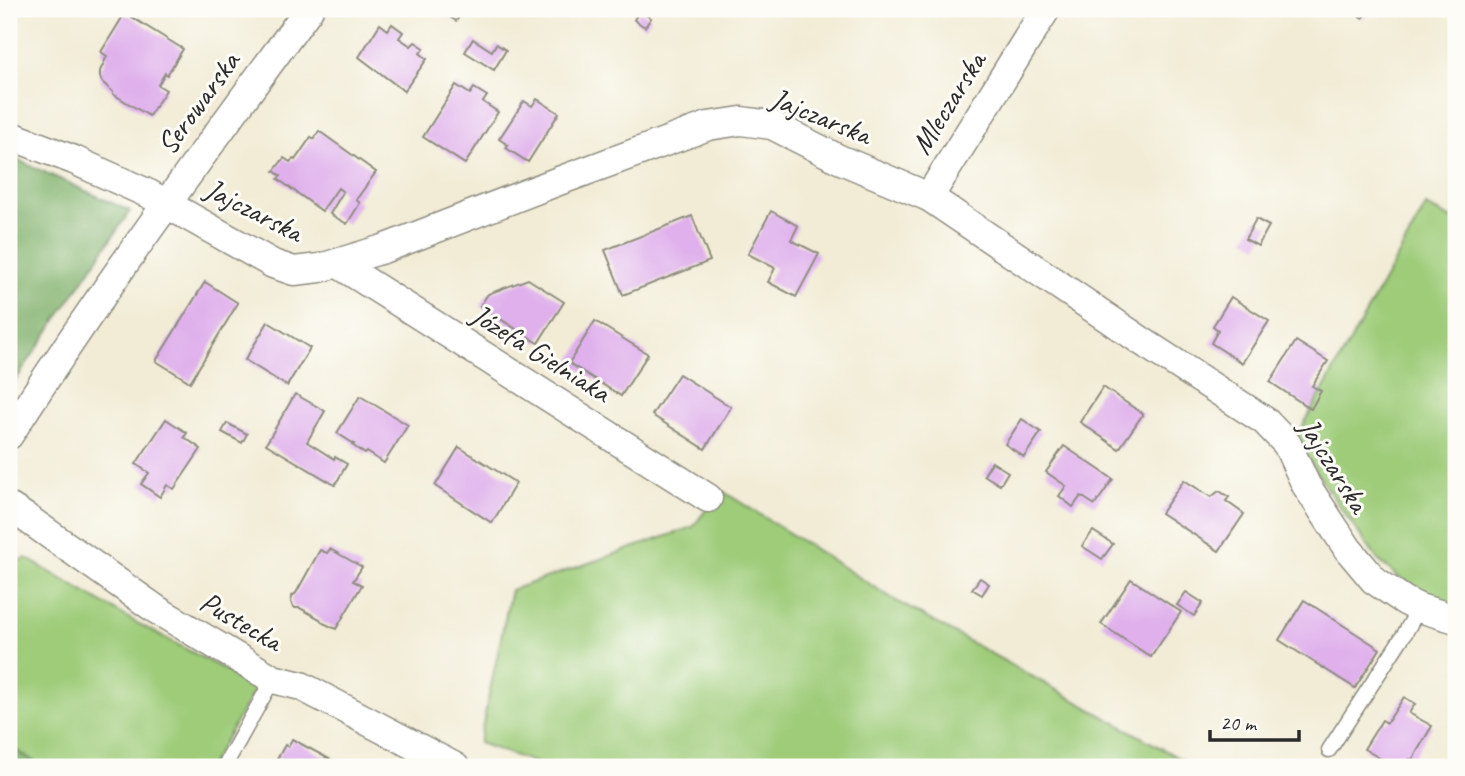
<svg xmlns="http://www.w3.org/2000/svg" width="1465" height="776" viewBox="0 0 1465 776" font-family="Caveat,sans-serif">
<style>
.green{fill:#9ecc79;stroke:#647c52;stroke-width:2}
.forest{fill:#7eb069;stroke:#546e4a;stroke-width:2}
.building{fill:#dfb0ec}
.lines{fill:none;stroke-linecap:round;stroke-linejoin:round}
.service-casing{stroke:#8e8c80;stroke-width:17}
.minor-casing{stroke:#8e8c80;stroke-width:31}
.service{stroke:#fff;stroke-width:14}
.minor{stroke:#fff;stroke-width:28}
.labels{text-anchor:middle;stroke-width:6;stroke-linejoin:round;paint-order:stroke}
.street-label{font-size:30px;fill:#2b2b2b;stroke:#fdfcf7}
</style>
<rect width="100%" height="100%" fill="#fdfcf7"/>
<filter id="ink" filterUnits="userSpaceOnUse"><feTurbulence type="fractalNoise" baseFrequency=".0143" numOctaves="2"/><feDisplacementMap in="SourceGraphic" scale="14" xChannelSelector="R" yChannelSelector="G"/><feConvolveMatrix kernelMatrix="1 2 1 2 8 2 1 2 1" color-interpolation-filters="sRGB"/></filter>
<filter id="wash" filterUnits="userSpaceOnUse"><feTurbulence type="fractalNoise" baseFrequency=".00686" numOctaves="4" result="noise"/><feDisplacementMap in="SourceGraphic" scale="28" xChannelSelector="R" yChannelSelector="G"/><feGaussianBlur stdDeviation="1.57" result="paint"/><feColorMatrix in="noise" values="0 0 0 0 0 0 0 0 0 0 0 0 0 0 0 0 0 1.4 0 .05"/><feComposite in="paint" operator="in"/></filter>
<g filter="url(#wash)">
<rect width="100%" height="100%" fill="#f2ecd6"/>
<g class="green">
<polygon points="1426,206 1456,221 1456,606 1436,601 1406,583 1378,560 1326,487 1296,438"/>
<polygon points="721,490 898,602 1195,767 547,767 479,743 511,590 693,527"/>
<polygon points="26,558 137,623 257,687 209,767 43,767 9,746 9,564"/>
</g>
<g class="forest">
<polygon points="9,156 130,211 9,390"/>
<polygon points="9,746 43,767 9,767"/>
</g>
<g id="blocks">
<g class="building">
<polygon points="438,9 465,9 456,21"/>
<polygon points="1346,9 1368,9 1363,18"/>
<polygon points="639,11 651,18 645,27 634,20"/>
<polygon points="125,13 183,49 167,75 165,73 158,85 166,90 149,116 113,94 113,92 102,82 100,77 100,71 107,56 101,52"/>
<polygon points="380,24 388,30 392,24 403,32 399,38 411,46 415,42 424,48 420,53 427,59 404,91 359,57"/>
<polygon points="473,39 492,51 496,44 506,50 494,70 465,52"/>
<polygon points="456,85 470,94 474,88 487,96 483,102 498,112 465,164 423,137"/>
<polygon points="537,99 559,113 528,162 506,148 508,145 499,139 524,101 532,106"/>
<polygon points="319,131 376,172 356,200 360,203 347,224 330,214 343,192 338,188 322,211 278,179 281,176 274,171 284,158 290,162 293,159 295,160 311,137 314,139"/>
<polygon points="771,211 798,226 791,240 819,254 796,297 768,282 775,268 748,254"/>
<polygon points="692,216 710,261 623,295 605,250"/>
<polygon points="1256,219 1269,226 1258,246 1245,239"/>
<polygon points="528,279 564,302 538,343 480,306 488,294"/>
<polygon points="205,282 238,303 190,382 156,361"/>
<polygon points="1231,297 1269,321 1242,363 1211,343 1218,330 1213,326"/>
<polygon points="595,321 648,354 621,396 569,363"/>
<polygon points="268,322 310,348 287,386 245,360"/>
<polygon points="1296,341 1328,361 1312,386 1321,391 1311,409 1270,382"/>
<polygon points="679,374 731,407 705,449 652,415"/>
<polygon points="1103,387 1143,414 1119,449 1080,422"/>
<polygon points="295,394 325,411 307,442 334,459 335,457 347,464 335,485 266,444"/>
<polygon points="360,396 408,425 384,463 367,452 365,454 352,445 354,444 337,433"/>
<polygon points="166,419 187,433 184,437 201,449 174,489 167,485 160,497 141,484 149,473 136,464"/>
<polygon points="1022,419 1041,432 1024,457 1005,444"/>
<polygon points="227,423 247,434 242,443 222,432"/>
<polygon points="1064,446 1113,479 1095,505 1081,496 1073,507 1059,496 1066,486 1046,472"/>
<polygon points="459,447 516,483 492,523 435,486"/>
<polygon points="992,462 1008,472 1000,485 984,475"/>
<polygon points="1184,480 1211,497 1219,491 1229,497 1226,501 1244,514 1219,551 1161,513"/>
<polygon points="1093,531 1113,544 1102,559 1082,546"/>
<polygon points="330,549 362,567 353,581 362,585 336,629 323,623 320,619 300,608 295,608 291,603 292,596 296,593 320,550 327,553"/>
<polygon points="980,578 989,584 982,595 972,589"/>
<polygon points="1131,579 1181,612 1151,657 1101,624"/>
<polygon points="1186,592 1203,603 1194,616 1177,605"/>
<polygon points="1304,600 1380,649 1355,688 1279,640"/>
<polygon points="1404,697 1415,704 1409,713 1432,726 1412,760 1410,759 1405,767 1395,767 1364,749 1382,720 1387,723"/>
<polygon points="292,739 344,767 284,767 284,766 276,761 285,745 288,747"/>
</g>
</g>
</g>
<g filter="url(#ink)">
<use href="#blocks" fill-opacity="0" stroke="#8e8c80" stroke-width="2"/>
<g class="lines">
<g class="service-casing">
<g id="service">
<polyline points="1329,750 1405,633 1419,608"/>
<polyline points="224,767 273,679"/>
</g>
</g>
<g class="minor-casing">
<g id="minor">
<polyline points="9,135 74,160 149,194 273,264 294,271 320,268 337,263 383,249 556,182 708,126 741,121 772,125 839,159 929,197 1143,342 1265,421 1287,444 1306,485 1348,549 1374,580 1405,601 1419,608 1456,619"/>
<polyline points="929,197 1046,9"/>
<polyline points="337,263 708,498"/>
<path d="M 9,435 C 103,288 206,149 309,9"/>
<polyline points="9,507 25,517 157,610 273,679 301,686 455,767"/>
</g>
</g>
<use href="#service" class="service"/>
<use href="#minor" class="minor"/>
</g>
</g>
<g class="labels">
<g class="street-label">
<text transform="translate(198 103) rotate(-54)" y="10">Serowarska</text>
<text transform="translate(948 103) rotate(-58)" y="10">Mleczarska</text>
<text transform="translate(821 116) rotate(22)" y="10">Jajczarska</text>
<text transform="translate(254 210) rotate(27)" y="10">Jajczarska</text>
<text transform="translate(541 353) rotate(32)" y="10">Józefa Gielniaka</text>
<text transform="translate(1334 465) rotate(58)" y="10">Jajczarska</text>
<text transform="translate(241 621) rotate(30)" y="10">Pustecka</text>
</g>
</g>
<rect width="1465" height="776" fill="none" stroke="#fdfcf7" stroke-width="35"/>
<path d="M1210 730v10h89v-10" fill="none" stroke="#2b2b2b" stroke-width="3.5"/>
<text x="1220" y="730" font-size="21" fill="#2b2b2b" stroke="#fdfcf7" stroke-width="5" paint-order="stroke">20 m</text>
</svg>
